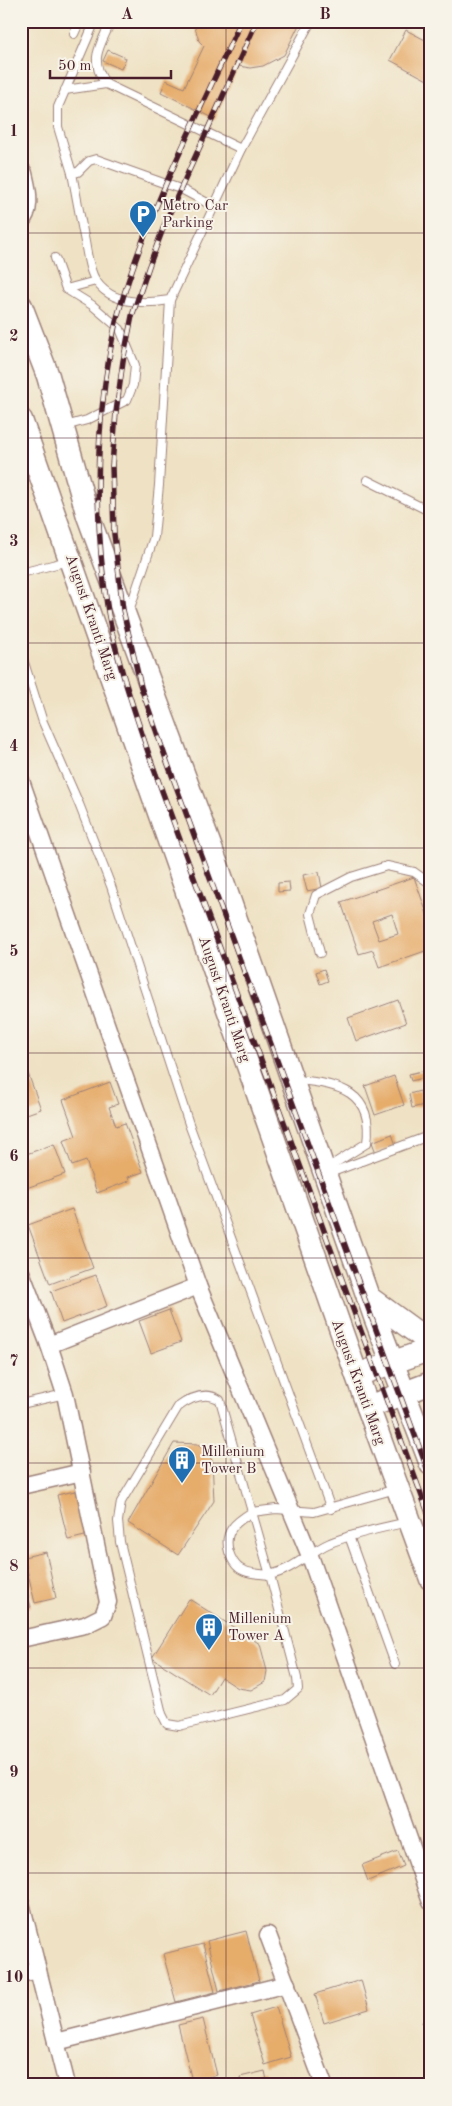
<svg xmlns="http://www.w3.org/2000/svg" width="452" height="2106" viewBox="0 0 452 2106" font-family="'Old Standard TT',serif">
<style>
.building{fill:#e6ac6b;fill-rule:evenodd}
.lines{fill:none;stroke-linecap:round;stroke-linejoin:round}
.lane-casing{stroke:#9c8078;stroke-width:10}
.street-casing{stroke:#9c8078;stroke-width:19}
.secondary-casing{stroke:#9c8078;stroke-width:25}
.lane{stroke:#fff;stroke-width:8}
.street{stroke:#fff;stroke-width:16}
.secondary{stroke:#fff;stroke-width:22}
.rail-casing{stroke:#4a1f2b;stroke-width:5.5}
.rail{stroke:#f7f3e8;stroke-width:4;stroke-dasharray:11;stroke-linecap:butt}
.grid{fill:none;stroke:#4a1f2b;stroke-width:1;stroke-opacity:0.55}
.labels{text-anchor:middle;stroke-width:4;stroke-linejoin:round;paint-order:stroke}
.poi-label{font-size:15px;fill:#4a1f2b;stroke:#f7f3e8;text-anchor:start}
.street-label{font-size:15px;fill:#4a1f2b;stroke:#f7f3e8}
.neatline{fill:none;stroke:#4a1f2b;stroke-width:2}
.grid-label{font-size:16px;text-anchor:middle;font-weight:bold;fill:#4a1f2b}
</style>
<rect width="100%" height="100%" fill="#f7f3e8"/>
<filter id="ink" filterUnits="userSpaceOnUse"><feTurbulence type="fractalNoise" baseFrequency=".02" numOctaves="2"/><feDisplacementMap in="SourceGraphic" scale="10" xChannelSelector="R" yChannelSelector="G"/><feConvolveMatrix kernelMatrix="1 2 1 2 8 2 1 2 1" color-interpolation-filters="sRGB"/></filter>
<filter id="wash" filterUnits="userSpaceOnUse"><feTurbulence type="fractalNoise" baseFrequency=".0096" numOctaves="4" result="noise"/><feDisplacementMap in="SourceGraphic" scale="20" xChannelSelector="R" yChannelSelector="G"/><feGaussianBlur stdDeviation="1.12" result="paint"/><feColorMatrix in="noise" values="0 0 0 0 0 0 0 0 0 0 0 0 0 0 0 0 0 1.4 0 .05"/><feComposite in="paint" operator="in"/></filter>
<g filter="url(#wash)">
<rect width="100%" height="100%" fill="#efe2c4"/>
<g id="blocks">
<g class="building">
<polygon points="193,21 301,21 284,55 263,66 250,68 239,66 215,119 161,92 166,80 184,88 204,46 199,41"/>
<polygon points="412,21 431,21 431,30"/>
<polygon points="406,30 431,43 431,82 390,60"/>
<polygon points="108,50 126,58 121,69 103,61"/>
<polygon points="319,872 322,888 307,891 303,875"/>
<path d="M 414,877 L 431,925 L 431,949 L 379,967 L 373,950 L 359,954 L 341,902 ZM 392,914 L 398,934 L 379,940 L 372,921 Z"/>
<polygon points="289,882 290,891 278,892 278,883"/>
<polygon points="324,969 328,981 320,984 316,972"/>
<polygon points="398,1000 406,1023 356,1041 348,1018"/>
<polygon points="21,1054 41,1109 21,1116"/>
<polygon points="430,1069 431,1076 411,1081 409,1074"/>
<polygon points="394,1076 404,1105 375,1115 365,1086"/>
<polygon points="110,1082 118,1104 109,1107 116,1126 125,1123 143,1172 128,1177 129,1181 97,1193 86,1161 72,1166 63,1141 76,1136 63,1100"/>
<polygon points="420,1091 424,1105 412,1108 409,1094"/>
<polygon points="392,1134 396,1145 376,1153 372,1142"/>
<polygon points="54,1144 65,1174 21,1190 21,1156"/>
<polygon points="72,1209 93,1268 50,1284 28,1225"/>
<polygon points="96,1275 107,1306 62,1323 51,1291"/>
<polygon points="169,1310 181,1342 151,1353 139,1321"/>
<polygon points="174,1443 198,1444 212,1460 214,1501 178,1555 128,1523"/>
<polygon points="79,1490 89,1535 68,1540 57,1495"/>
<polygon points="46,1552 56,1598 35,1603 24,1557"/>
<polygon points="21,1567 31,1607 21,1610"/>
<polygon points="189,1599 260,1644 267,1671 265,1682 251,1690 238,1688 221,1677 210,1695 152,1658"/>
<polygon points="398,1851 404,1866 368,1881 362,1865"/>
<polygon points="246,1931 259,1981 219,1991 207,1941"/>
<polygon points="203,1944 215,1992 176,2002 163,1954"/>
<polygon points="361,1980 369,2009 324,2023 315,1994"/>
<polygon points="276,2007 291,2057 265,2065 250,2015"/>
<polygon points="203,2019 217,2075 192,2081 178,2025"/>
<polygon points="431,2019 431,2048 430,2048 422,2022"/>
<polygon points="265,2071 268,2085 242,2085 240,2077"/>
</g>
</g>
</g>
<g filter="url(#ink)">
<use href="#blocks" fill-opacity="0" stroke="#9c8078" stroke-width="1"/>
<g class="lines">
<g class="lane-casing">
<g id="lane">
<polyline points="95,21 58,107 58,127 72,173 78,172 89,161 96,159 183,190 215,207"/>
<polyline points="74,34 80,21"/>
<path d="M 106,84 C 88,59 100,47 111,21"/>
<polyline points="65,90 106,84 241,149"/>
<path d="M 72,173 C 76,194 80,215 84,237 C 87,250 88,269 96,281 C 112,305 145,304 170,300 L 241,149 L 311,21"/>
<polyline points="55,258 66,289 92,305 120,329 135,365 133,385 127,400 87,420 65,426"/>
<polyline points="66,289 96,281"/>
<polyline points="367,480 431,512"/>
<polyline points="21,573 68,561"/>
<polyline points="129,611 154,537 159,485 170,300"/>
<polyline points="21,653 43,722 79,804 111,886 189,1124 331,1509"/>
<polyline points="320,953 310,914 316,895 351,877 387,866 414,872 431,884"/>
<path d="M 296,1080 C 339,1083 374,1092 367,1143 L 335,1163 L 326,1166"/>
<polyline points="327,1174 431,1135"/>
<polyline points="21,1404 65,1394"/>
<path d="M 396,1489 L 314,1512 L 276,1509 L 252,1512 L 220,1400 C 206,1391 190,1398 178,1407 L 121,1502 L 118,1521 L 120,1542 L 162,1714 L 167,1724 L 179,1726 L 285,1700 L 298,1689 L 297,1678 L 270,1575 C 293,1570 309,1552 330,1543 C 355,1533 382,1528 408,1522"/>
<path d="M 252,1512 L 270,1575 C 260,1574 247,1574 239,1568 C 234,1564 231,1558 229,1552 C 223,1531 236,1522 252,1512 Z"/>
<polyline points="349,1536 395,1664"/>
</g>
</g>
<g class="street-casing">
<g id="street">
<polyline points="21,781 198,1286 310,1556 431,1902"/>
<polyline points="21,1272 49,1345 65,1394 108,1602 103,1616 85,1625 21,1639"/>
<polyline points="49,1345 198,1286"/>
<polyline points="21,1486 82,1472"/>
<polyline points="21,1903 67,2085"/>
<polyline points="268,1935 324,2085"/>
<polyline points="21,1974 38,1970"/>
<polyline points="56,2042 287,1984"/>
</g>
</g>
<g class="secondary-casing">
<g id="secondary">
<path d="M 21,174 C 24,186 29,205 21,217"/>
<polyline points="21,306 48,376 88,516 216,862 375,1317 431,1464"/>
<polyline points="21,420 368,1407 431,1579"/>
<polyline points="368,1297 431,1343"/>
<polyline points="357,1375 431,1349"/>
<polyline points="368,1407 431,1383"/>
</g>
</g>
<use href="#lane" class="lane"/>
<use href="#street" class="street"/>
<use href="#secondary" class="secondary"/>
<g class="rail-casing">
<g id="rail">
<path d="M 241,21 C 198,116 148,210 119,311 C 112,334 109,359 105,383 C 95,459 96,536 108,612 C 117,663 135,712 151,761 L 431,1521"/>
<polyline points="257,21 166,221 149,266 132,316 123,361 116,412 112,466 114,534 123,610 141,687 165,756 431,1479"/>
</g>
</g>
<use href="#rail" class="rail"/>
</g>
</g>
<path class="grid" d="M 226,21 L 226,2085M 21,233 L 431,233M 21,438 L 431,438M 21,643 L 431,643M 21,848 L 431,848M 21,1053 L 431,1053M 21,1258 L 431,1258M 21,1463 L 431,1463M 21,1668 L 431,1668M 21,1873 L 431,1873"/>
<defs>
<g id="parking-pin" transform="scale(1.4375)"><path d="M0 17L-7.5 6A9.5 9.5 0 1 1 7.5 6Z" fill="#1f6fb2" stroke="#f7f3e8"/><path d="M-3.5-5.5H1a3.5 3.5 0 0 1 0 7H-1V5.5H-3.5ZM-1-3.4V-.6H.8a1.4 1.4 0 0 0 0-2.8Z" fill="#fff"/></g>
<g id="building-pin" transform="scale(1.4375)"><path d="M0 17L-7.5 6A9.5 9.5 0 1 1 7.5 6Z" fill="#1f6fb2" stroke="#f7f3e8"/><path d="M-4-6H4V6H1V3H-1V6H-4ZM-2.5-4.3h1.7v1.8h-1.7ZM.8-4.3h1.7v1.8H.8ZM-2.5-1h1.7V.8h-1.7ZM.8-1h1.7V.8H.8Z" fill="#fff"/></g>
</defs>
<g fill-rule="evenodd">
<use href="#parking-pin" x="143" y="214"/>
<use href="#building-pin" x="182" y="1460"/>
<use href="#building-pin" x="209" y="1627"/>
</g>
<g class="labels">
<g class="poi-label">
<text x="162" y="210">Metro Car<tspan x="162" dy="17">Parking</tspan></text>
<text x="201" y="1456">Millenium<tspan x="201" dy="17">Tower B</tspan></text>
<text x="228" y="1623">Millenium<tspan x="228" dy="17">Tower A</tspan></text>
</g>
<g class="street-label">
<text transform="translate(92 617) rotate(71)" y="5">August Kranti Marg</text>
<text transform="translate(225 999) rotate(71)" y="5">August Kranti Marg</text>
<text transform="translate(359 1382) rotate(70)" y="5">August Kranti Marg</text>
</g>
</g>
<rect width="452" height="2106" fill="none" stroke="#f7f3e8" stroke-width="55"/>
<path d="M50 70v8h121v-8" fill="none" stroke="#4a1f2b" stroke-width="2.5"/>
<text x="58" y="70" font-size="15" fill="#4a1f2b" stroke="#f7f3e8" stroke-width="4" paint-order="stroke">50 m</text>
<rect x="28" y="28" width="396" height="2050" class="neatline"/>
<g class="grid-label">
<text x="127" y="19">A</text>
<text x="325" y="19">B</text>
<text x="14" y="136">1</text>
<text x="14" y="341">2</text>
<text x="14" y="546">3</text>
<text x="14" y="751">4</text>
<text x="14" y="956">5</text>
<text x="14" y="1161">6</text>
<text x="14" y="1366">7</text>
<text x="14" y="1571">8</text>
<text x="14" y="1777">9</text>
<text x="14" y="1982">10</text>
</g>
</svg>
